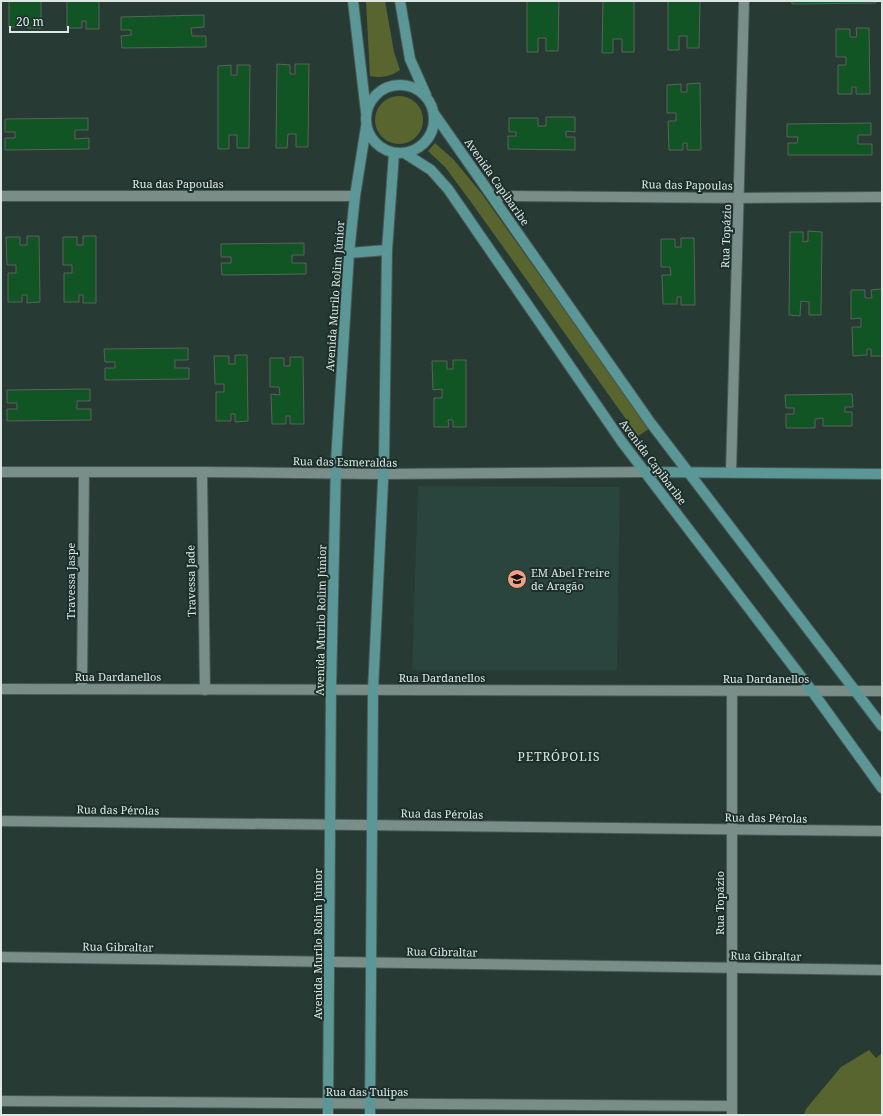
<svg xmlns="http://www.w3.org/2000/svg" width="883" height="1116" viewBox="0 0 883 1116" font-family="'Noto Serif',serif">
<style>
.built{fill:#2a453d}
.green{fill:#58652e}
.building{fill:#125524;stroke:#586559}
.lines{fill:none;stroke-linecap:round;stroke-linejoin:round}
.street-casing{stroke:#485854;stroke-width:12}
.secondary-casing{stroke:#485854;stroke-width:12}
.street{stroke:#798e88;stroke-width:10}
.secondary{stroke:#5a9796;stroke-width:10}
.labels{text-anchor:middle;stroke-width:4;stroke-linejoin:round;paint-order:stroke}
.street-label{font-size:11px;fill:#dce7e4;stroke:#1d2f2a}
.poi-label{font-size:11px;fill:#dce7e4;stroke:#1d2f2a;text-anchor:start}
.neighbourhood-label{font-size:12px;letter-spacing:1px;fill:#dce7e4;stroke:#1d2f2a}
</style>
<rect width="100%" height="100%" fill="#273a34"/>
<polygon class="built" points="418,486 620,487 617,670 412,670"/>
<g class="green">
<path d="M 366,1 L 385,1 L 394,52 L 400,70 C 390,77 381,78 370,76 Z"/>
<circle cx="399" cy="120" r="24"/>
<polygon points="435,143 454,160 482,194 649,429 638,436 471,202 445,167 428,151"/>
<polygon points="869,1050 876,1058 882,1053 882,1115 804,1115 806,1109 841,1067"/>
</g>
<g class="building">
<polygon points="9,1 41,1 41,28 27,28 27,20 23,20 23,27 9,27"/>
<polygon points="67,1 99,1 99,29 86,29 86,21 82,21 82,28 67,28"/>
<polygon points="527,1 559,1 558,51 546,51 546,38 538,38 538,52 527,52"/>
<polygon points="603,1 634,1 634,52 622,52 622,39 613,39 613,53 602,53"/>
<polygon points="668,1 700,1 699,48 687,48 687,36 679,36 679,50 668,50"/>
<polygon points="792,1 876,1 876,3 792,4"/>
<polygon points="204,15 204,27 191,28 192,36 206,36 206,47 122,48 121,36 131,35 131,30 121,30 121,17"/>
<polygon points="856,28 869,28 870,94 856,94 856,87 852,87 852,94 838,94 838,65 846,65 846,57 836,57 836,29 850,29 850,37 857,37"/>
<polygon points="277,64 290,65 290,74 295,74 295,64 309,64 308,147 296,147 296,134 288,134 287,148 276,148"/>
<polygon points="231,65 231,75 237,75 237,65 250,65 249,148 237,148 237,135 229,135 229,149 218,149 218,66"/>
<polygon points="700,83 701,150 687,150 687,143 683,143 683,150 669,150 668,121 676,121 676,113 667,113 667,85 681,84 681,92 687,92 687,84"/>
<polygon points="546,117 575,117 575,132 566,131 566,137 575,137 575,150 508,149 508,136 516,136 516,132 509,132 509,118 538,118 538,126 546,126"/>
<polygon points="88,118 88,130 75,130 75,139 89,138 89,149 5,150 5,138 15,138 15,132 5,132 5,119"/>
<polygon points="871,123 871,135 858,135 858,144 872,144 872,155 788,155 788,143 797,143 798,137 787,137 787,124"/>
<polygon points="808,231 822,232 821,315 809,315 809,302 801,301 800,316 789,315 790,232 803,232 803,242 808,241"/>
<polygon points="27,236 39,236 40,302 27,303 27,295 22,295 22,302 8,302 8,273 16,273 16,265 7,265 6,237 20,237 20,245 27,245"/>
<polygon points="83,236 96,236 96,303 83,303 83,295 79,295 79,302 64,302 64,273 72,273 72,265 63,265 63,237 77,237 77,245 83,245"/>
<polygon points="681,238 694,238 695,305 681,305 681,297 677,297 677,304 663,304 662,275 671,275 670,267 661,267 661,239 675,239 675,247 681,247"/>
<polygon points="304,243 304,255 292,255 292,263 306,263 306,274 222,275 221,263 231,263 231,257 221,257 221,244"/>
<polygon points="882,289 882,356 871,356 871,349 867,349 867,355 853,356 852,327 861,327 861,318 851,319 851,290 865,290 865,298 872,298 871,290"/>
<polygon points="188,348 188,360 175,360 175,368 189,368 189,379 105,380 105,368 115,368 115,362 105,362 104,349"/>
<polygon points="235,355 247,355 248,421 235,422 235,414 231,414 231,421 216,421 216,392 224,392 224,384 215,384 214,356 229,356 229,364 235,364"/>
<polygon points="290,357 303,357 304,424 290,424 290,416 286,416 286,424 272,424 271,394 280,395 279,387 270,387 270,358 284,358 284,366 290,366"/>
<polygon points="453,360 466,360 466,427 453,427 453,420 448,420 449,427 434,427 434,398 442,398 442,389 433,390 432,361 447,361 447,369 453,369"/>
<polygon points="90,389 90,401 77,401 77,409 91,409 91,420 7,421 7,409 17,409 17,403 7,403 7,390"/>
<polygon points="852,394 853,407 845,407 845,412 852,412 852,426 823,426 823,418 815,419 815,428 786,428 786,414 794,414 794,408 786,408 785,395"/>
</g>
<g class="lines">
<g class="street-casing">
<g id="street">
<polyline points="1,196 355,196"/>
<polyline points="493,196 739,198 882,197"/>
<polyline points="1,472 202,472 383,474 645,472"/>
<polyline points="202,472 205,690"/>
<polyline points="731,472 744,1"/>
<polyline points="1,689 882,691"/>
<polyline points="82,689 84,472"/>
<polyline points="732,691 732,1115"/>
<polyline points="1,821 882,831"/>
<polyline points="1,957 882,970"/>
<polyline points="1,1101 732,1106"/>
</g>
</g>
<g class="secondary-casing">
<g id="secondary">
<polyline points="353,1 366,112"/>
<polyline points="400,1 410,59 426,95"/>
<circle cx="400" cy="119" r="34"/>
<polyline points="435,115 650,422 882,726"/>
<polyline points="406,154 431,170 448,189 622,442 812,691 882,788"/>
<polyline points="349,253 387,250"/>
<polyline points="645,472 882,474"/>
<polyline points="328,1115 331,690 336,462 349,253 355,196 366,127"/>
<polyline points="370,1115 373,690 384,460 387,250 394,153"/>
</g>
</g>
<use href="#street" class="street"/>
<use href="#secondary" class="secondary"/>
</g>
<defs>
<g id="school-disc" transform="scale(1)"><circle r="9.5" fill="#f39f85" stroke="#1d2f2a"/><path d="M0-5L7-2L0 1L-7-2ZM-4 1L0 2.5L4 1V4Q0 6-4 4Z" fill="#111"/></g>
</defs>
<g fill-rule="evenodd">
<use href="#school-disc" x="517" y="579"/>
</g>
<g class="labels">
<g class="street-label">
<text transform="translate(497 182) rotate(55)" y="4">Avenida Capibaribe</text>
<text x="178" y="188">Rua das Papoulas</text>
<text transform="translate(687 185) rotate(1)" y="4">Rua das Papoulas</text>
<text transform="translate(726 236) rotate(-88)" y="4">Rua Topázio</text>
<text transform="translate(335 296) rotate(-86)" y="4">Avenida Murilo Rolim Júnior</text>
<text transform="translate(345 462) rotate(1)" y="4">Rua das Esmeraldas</text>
<text transform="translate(653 462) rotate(53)" y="4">Avenida Capibaribe</text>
<text transform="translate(71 581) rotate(-90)" y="4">Travessa Jaspe</text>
<text transform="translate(191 581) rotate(-91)" y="4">Travessa Jade</text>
<text transform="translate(321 620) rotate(-89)" y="4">Avenida Murilo Rolim Júnior</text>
<text x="118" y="681">Rua Dardanellos</text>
<text x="442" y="682">Rua Dardanellos</text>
<text x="766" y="683">Rua Dardanellos</text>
<text transform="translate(118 810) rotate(1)" y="4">Rua das Pérolas</text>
<text transform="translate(442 814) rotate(1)" y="4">Rua das Pérolas</text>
<text transform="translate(766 818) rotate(1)" y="4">Rua das Pérolas</text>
<text transform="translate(720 903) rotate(-90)" y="4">Rua Topázio</text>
<text transform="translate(318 944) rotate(-90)" y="4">Avenida Murilo Rolim Júnior</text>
<text transform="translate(118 947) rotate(1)" y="4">Rua Gibraltar</text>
<text transform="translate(442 952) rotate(1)" y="4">Rua Gibraltar</text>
<text transform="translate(766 956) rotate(1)" y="4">Rua Gibraltar</text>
<text x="367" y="1096">Rua das Tulipas</text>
</g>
<g class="poi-label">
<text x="531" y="577">EM Abel Freire<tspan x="531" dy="13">de Aragão</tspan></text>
</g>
<g class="neighbourhood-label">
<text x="559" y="761">PETRÓPOLIS</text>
</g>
</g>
<rect width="883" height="1116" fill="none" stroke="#dce7e4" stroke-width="4"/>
<path d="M10 26v6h58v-6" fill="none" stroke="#dce7e4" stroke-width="2"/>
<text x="16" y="26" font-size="12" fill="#dce7e4" stroke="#1d2f2a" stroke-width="3" paint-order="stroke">20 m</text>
</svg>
